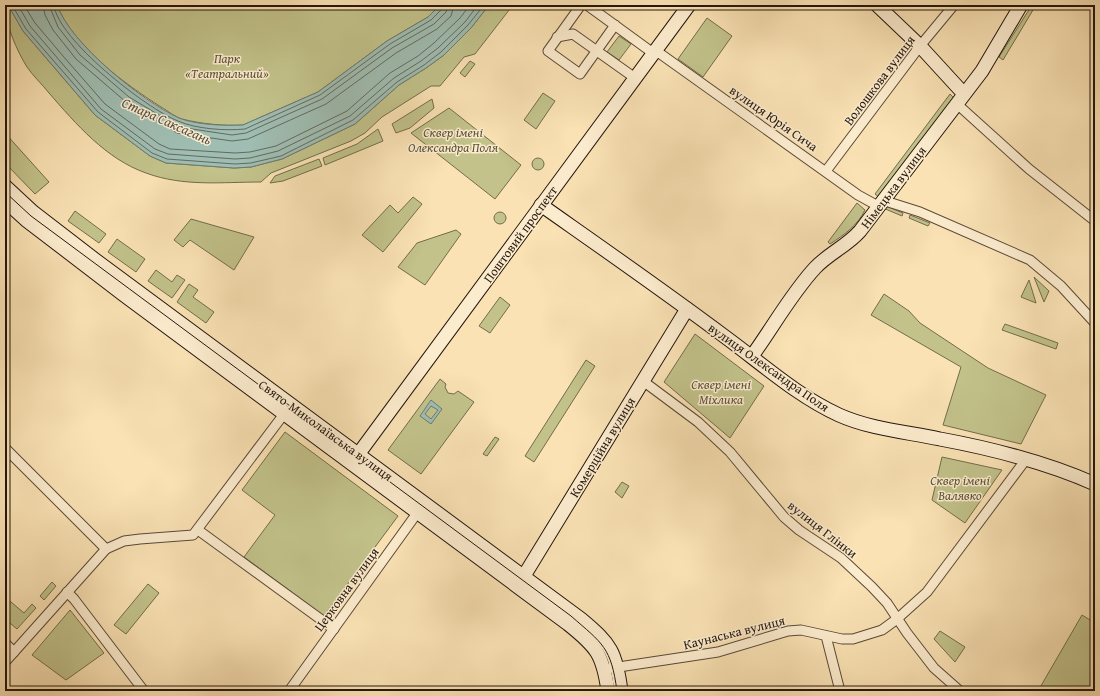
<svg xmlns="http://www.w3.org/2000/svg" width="1100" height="696" viewBox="0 0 1100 696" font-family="'Gentium Book Plus',serif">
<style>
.green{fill:#c2c28a;stroke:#736c4c}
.water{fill:#9fbdb2;stroke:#6e7a70;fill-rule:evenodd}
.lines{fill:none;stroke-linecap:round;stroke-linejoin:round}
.shore{stroke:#626a60;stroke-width:1}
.street-casing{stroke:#5a4937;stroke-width:11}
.secondary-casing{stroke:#24160d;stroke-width:15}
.street{stroke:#fcecce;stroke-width:9}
.secondary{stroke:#fcecce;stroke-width:13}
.tram{stroke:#24160d;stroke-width:1}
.labels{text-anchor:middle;stroke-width:3;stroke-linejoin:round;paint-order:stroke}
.park-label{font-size:13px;font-style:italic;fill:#5b5239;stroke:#fcecce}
.street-label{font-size:13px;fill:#24160d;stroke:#fcecce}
.water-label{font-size:14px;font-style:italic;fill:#4f5047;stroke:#fcecce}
</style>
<rect width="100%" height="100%" fill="#fae2b4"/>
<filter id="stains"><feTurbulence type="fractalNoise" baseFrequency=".005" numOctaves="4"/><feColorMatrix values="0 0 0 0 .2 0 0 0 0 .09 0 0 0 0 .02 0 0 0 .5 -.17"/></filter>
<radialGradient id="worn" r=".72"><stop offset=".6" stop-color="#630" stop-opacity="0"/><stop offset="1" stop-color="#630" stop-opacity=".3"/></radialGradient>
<g class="green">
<path d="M 5,5 L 8,5 L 23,31 L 95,115 L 150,156 L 166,163 L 234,168 L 251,167 L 282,159 L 355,124 L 399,85 L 426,68 L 444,55 L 471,28 L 489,5 L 513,5 L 475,54 L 464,57 L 440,86 L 431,86 L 382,117 L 365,133 L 351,141 L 271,173 L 261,182 C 222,182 184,187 146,173 C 106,159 76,124 49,93 C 42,84 33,76 27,67 C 17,51 5,24 5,5 Z"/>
<path d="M 57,5 L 440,5 L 428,17 L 387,41 L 318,92 L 243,125 C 223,126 202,124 182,119 C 175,117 168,111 161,107 C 125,84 72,46 57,5 Z"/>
<polygon points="1032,5 1036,5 1003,60 999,57"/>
<polygon points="707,18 732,36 703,77 678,59"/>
<polygon points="619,36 631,44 619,60 607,52"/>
<polygon points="470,61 475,64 465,77 460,73"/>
<polygon points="543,93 555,101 536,129 524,120"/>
<polygon points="950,94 955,99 880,198 875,194"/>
<polygon points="432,99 434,108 410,128 396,133 392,124"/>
<polygon points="449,108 521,165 495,199 411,133"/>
<polygon points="378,129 383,141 325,165 323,158 357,144"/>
<polygon points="5,133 49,182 35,194 5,163"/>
<circle cx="538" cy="164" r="6"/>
<polygon points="319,159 322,166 283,181 270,183 275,176"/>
<polygon points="413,197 422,204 383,252 362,235 390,205 398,213"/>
<path d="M 857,203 L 865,210 C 858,225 844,235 830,244 L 828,242 Z"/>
<polygon points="884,205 903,213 902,216 883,208"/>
<polygon points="75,211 106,234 99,243 68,221"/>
<circle cx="500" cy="218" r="6"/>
<polygon points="910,215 930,223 928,226 909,218"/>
<polygon points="191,219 254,237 234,270 190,240 183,247 174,240"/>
<polygon points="456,230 461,234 425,285 398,267 417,243"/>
<polygon points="117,239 145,259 136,272 108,252"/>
<polygon points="156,270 172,282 177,275 185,280 172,298 148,281"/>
<polygon points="1034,277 1049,291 1044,302"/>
<polygon points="1029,280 1036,303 1021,297"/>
<polygon points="189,284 198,290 193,297 214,312 206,323 177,302"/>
<polygon points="884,294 909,311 920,323 988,368 1046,395 1021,444 943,425 961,367 871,315"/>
<polygon points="500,297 510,305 490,333 479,326"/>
<polygon points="1005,324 1058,343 1056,349 1002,330"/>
<polygon points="695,334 764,386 730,438 664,382"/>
<polygon points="586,360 595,366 534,462 525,456"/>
<polygon points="440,379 446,384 445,387 448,393 454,394 458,391 474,402 421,474 388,450"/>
<polygon points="285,432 398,516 324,616 244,557 275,515 242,490"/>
<polygon points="495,437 499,439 487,456 483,454"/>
<polygon points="942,457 1002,470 965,523 932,500"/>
<polygon points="622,482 629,486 622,498 615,492"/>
<polygon points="52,582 56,586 44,600 40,596"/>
<polygon points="148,584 159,593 126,634 114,625"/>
<polygon points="5,597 24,613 32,604 36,608 17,629 5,619"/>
<polygon points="70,610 104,653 66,680 32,655"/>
<polygon points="1082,615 1095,623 1095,691 1038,691"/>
<polygon points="940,631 965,647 955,662 934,639"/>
</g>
<g class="water">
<path d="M 8,5 L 57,5 C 71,44 142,101 179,118 C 196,125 225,126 243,125 L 318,92 L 387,41 L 428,17 L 440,5 L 489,5 L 471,28 L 444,55 L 426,68 L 399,85 L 355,124 L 282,159 L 251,167 L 234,168 L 166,163 L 150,156 L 95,115 L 23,31 Z"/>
<path d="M 431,400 L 442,409 L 431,424 L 420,416 ZM 431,406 L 438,410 L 431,419 L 425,414 Z"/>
</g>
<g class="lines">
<g class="shore">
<polyline points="12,5 26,29 98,112 152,153 167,159 235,164 251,163 281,156 353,120 397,82 424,65 441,52 468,25 484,5"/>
<polyline points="18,5 30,26 101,109 155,149 168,154 235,159 250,158 278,151 350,116 394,78 421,61 438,48 465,22 478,5"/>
<polyline points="24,5 35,23 63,56 105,104 159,144 170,149 235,153 250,152 276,146 347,111 390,73 418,56 434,43 460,18 470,5"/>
<polyline points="43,5 45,15 53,30 76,59 126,102 177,133 232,141 248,139 326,104 396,53 437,29 451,16 454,5"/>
<polyline points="49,5 58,27 80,55 129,97 179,127 232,135 246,133 322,99 392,48 434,24 446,12 448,5"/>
<path d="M 54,5 C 57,39 147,109 178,121 C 196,129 226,131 245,129 L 320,95 L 390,44 L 431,20 L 442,9 L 443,5"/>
</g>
<g class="street-casing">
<g id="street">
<polyline points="581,5 548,51 580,74 615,25"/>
<polyline points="587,5 653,53"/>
<polyline points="557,37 573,34 635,78"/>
<polyline points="655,50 858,195 878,206"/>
<polyline points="957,104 1029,169 1095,221"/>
<polyline points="826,171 920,46 954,5"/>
<polyline points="882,200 920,212 1030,260 1061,286 1095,323"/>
<polyline points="643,381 698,422 730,452 784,517 799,530 841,558 872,587 887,603 907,633 934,668 960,691"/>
<polyline points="5,448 106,549"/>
<polyline points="198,530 334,629"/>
<polyline points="67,592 74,599 144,691"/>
<polyline points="826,636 840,691"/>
<polyline points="5,643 14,652"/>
<polyline points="5,662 106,549 124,541 140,539 193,535 287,410"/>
<polyline points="612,668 718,652 788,631 801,630 842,639 853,639 882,630 897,619 927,592 1027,458"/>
<polyline points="289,691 420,509"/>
</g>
</g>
<g class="secondary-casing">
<g id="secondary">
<polyline points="877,5 920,46 964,94"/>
<path d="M 5,186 L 33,212 L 98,262 L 581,619 C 611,644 616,652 621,691"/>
<path d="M 5,201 L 26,220 L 124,295 L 568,624 C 597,647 603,655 608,691"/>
<path d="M 541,205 C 602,248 664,291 724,336 C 761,363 797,396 839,415 C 870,429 907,432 940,439 C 994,449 1045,462 1095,484"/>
<path d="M 752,356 C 773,327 791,294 815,268 C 829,253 847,246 860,231 L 982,71 L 1021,5"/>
<polyline points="354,460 689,5"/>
<polyline points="519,584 687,309"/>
</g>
</g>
<use href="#street" class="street"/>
<use href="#secondary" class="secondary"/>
<path class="tram" d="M 5,192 L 31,216 L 571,616 C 603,644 611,647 617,691"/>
</g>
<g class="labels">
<g class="park-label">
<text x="227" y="63">Парк<tspan x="227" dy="15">«Театральний»</tspan></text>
<text x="453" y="137">Сквер імені<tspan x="453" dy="15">Олександра Поля</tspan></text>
<text x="721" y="389">Сквер імені<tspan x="721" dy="15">Міхлика</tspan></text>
<text x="960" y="485">Сквер імені<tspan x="960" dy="15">Валявкo</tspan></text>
</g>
<g class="street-label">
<text transform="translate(879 80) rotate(-53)" y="5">Волошкова вулиця</text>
<text transform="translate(774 118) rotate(35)" y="5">вулиця Юрія Сича</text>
<text transform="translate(893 187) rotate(-53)" y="5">Німецька вулиця</text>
<text transform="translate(520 234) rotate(-54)" y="5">Поштовий проспект</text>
<text transform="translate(769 367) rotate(35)" y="5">вулиця Олександра Поля</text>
<text transform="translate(326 430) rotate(36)" y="5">Свято-Миколаївська вулиця</text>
<text transform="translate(602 447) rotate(-59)" y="5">Комерційна вулиця</text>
<text transform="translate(823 529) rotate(38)" y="5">вулиця Глінки</text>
<text transform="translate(346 589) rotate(-54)" y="5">Церковна вулиця</text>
<text transform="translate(734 632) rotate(-14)" y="5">Каунаська вулиця</text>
</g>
<g class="water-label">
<text transform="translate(167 121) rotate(24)" y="5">Стара Саксагань</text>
</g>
</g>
<rect width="1100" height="696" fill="none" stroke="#fae2b4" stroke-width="20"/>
<rect x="6" y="6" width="1088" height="684" fill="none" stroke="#24160d" stroke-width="2"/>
<rect x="10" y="10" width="1080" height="676" fill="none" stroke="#24160d"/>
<rect width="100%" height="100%" filter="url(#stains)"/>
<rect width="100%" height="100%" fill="url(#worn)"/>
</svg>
